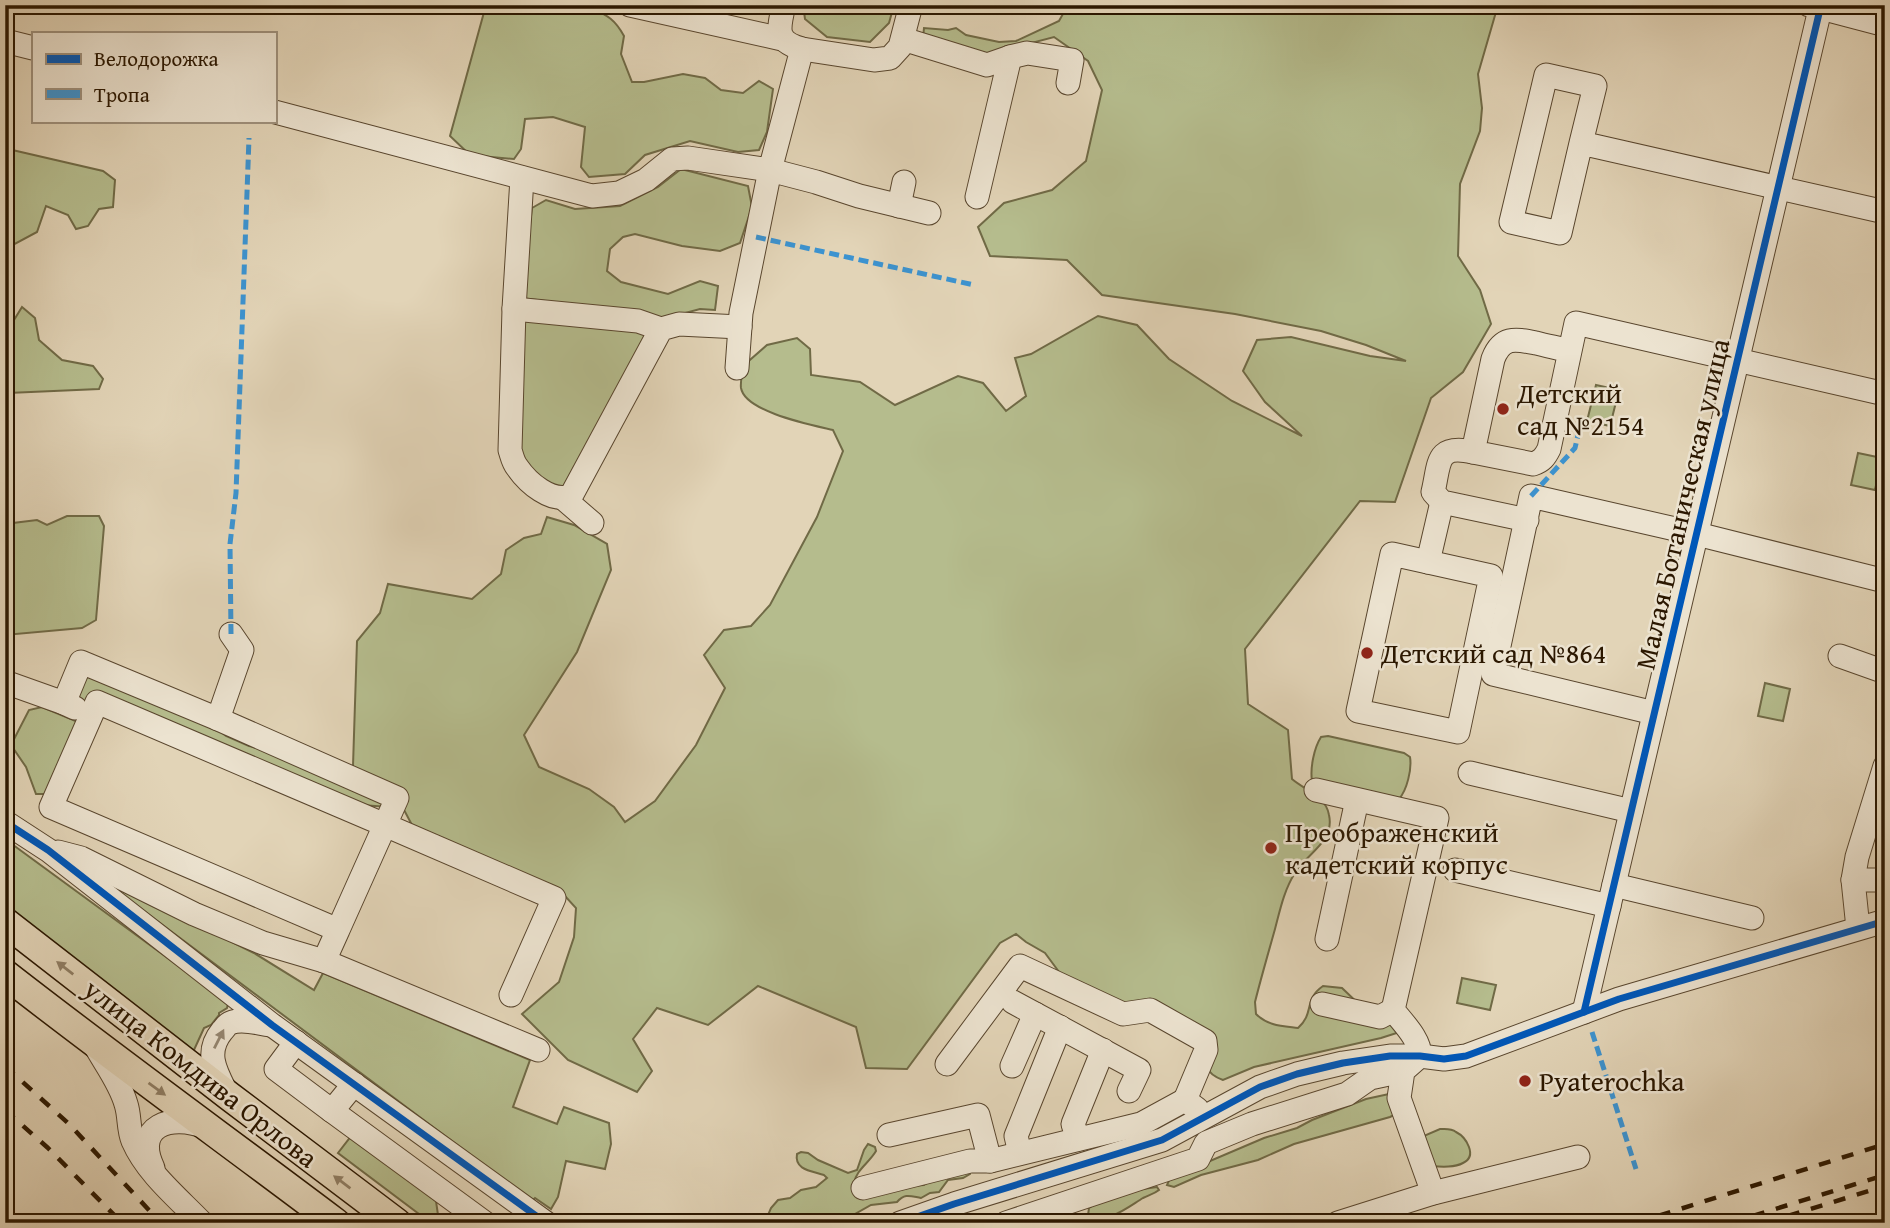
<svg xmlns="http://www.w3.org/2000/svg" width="1890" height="1228" viewBox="0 0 1890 1228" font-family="'Gentium Book Plus',serif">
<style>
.green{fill:#b5bc8d;stroke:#706a46;stroke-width:2}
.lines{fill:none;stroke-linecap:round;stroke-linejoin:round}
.minor-casing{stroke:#59462e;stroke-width:25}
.major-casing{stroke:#2b1700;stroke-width:31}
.minor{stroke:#ece3d0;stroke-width:23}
.major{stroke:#e2d4b7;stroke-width:28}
.rail{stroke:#2b1700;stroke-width:4.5;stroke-dasharray:12 12;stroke-linecap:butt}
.quiet{stroke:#3c93d0;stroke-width:5;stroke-dasharray:10 5;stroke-linecap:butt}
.cycleway-casing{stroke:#ece3d0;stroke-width:11}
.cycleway{stroke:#0057b8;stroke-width:7}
.oneway{fill:#907f65}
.oneway2{fill:#958772}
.poi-dot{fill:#8f2418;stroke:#ece3d0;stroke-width:2.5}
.labels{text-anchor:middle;stroke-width:5;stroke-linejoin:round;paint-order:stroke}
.poi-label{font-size:28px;fill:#2b1700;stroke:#ece3d0;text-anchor:start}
.street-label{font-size:28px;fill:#2b1700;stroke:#ece3d0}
</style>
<rect width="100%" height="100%" fill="#e2d4b7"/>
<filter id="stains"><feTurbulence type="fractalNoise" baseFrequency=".00286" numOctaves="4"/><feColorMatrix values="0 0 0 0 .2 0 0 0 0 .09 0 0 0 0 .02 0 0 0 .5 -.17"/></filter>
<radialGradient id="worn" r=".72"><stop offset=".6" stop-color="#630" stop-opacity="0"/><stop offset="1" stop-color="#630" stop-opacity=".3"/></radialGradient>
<g class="green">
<path d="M 486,5 L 585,5 C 605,15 613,16 624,36 L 621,54 L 632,82 L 644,82 L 683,74 L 705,78 L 721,90 L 743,93 L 759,81 L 773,89 L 767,132 L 759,150 L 738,152 L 690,141 L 645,155 L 625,174 L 589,177 L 581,167 L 585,127 L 553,117 L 525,119 L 521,149 L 514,159 L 470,155 L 450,136 Z"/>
<polygon points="803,5 894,5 889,23 870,42 827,37 805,19"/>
<path d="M 1068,5 L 1498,5 L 1478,74 L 1482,108 L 1480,131 L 1460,184 L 1458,256 L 1480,290 L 1491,324 L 1463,372 L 1431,398 L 1395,502 L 1360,501 L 1245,649 L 1248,704 L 1288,730 L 1292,779 C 1306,791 1326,796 1329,815 C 1335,842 1306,854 1295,873 C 1284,890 1280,910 1275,929 C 1268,954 1261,978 1255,1002 L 1256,1014 C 1268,1026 1282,1026 1298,1028 C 1315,1013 1303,1000 1323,986 L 1342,988 L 1364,1009 L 1403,1031 L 1381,1038 L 1254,1067 L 1223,1080 C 1200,1072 1204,1056 1202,1034 L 1065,980 L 1045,953 L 1026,942 L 1016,934 L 1000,943 L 907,1069 L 866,1068 L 856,1027 L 758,986 L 708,1025 L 657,1008 L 633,1039 L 652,1071 L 637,1092 L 568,1060 L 522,1014 L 559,982 L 574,937 L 576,908 L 565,896 L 550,885 L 412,825 L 403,808 L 361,805 L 87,704 L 75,698 L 84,671 L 211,724 L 226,736 L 249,746 L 267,749 L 331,777 L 353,766 L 357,641 L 380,613 L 388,584 L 472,599 L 501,574 L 506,550 L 524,538 L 541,534 L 547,517 L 574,525 L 607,544 L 611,570 L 577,652 L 524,735 L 539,767 L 589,789 L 614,807 L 625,822 L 655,801 L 696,745 L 725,688 L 704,655 L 724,630 L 751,626 L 770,605 L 817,517 L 843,451 L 833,430 C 812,425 745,412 741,388 C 740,381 743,372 743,366 L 767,345 L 797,338 L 810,349 L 811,375 L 860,382 L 895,405 L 958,376 L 983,383 L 1006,411 L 1026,396 L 1015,358 L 1031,354 L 1098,316 L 1137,325 L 1169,359 L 1232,401 L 1302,436 L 1265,402 L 1243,371 L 1257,340 L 1291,337 L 1370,356 L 1406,361 L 1366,345 L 1321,331 L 1235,314 L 1102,295 L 1067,260 L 990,256 L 978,227 L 1004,203 L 1052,190 L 1086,161 L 1102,90 L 1088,61 L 1054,37 L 989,54 L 923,38 L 924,28 L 948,30 L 956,28 L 966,35 L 999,42 L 1016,41 L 1059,21 Z"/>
<polygon points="8,149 103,171 115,180 113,207 99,209 88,226 76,229 68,215 46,206 37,232 11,246 12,238 5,228 5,153"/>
<polygon points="681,169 748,186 752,207 740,243 720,251 682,246 635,234 623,237 610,249 607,271 621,282 668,294 700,281 718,286 715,310 700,309 659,320 633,309 609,309 521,298 532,208 546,200 575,209 620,206 658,187"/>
<polygon points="22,307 35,318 39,340 62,360 93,366 103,379 99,389 8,393 5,392 6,333"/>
<polygon points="521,319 648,333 561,491 521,464"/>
<polygon points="1596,385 1619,390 1610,426 1587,421"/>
<polygon points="1858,453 1882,458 1875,490 1851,485"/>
<polygon points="67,516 99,516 104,526 96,620 82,628 5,635 5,534 13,523 37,520 47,525"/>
<polygon points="1765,683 1790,689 1783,721 1758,716"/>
<polygon points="42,707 78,722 48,794 36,794 26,767 11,745 29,710"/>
<path d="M 1328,736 L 1404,753 L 1410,757 C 1412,769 1407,790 1399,799 L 1312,781 C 1310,768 1314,748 1321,737 Z"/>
<polygon points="5,839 225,1000 228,1004 227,1008 219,1013 219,1015 211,1025 204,1028 194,1050 191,1050 5,908"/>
<polygon points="93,873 254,953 314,990 323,973 530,1060 513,1107 557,1124 564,1107 609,1123 611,1144 605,1169 566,1161 558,1197 551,1209 535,1198 532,1201"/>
<polygon points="1462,978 1496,985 1490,1010 1457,1003"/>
<polygon points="1398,1092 1394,1115 1390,1117 1294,1144 1258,1160 1201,1175 1174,1187 1167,1185 1170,1178 1264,1138 1297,1128 1312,1120 1366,1099"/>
<path d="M 1440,1129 C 1446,1129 1451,1128 1456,1132 C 1466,1137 1478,1156 1463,1163 C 1452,1169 1435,1166 1423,1166 L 1419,1138 Z"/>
<polygon points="352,1135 436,1201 438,1215 435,1223 431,1223 338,1153"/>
<path d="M 868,1144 L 875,1147 L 876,1151 C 869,1163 856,1170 854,1183 L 910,1186 L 924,1185 L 936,1176 L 970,1171 L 970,1174 L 963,1178 L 948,1180 L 939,1192 L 930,1193 L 921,1198 C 910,1196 905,1193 897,1202 L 871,1205 L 839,1223 L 771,1222 L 768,1215 L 771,1208 L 778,1200 L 790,1198 L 801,1190 L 816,1187 L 827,1178 L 824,1175 C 812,1171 794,1170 797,1154 L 801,1152 L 808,1153 L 818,1160 L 848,1173 L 857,1170 L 864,1150 Z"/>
<path d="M 1157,1187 L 1159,1190 C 1154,1194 1149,1195 1143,1198 C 1128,1207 1107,1225 1088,1215 L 1089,1208 C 1107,1194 1134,1190 1157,1187 Z"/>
</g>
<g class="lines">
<g class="minor-casing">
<g id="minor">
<polyline points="630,5 782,39"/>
<polyline points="1809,5 1885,25"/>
<polyline points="903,39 987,65 1010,57 977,197"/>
<polyline points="5,41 33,48"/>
<polyline points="802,49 874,60 890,58 900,47 911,5"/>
<polyline points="1010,57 1027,53 1072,60 1068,83"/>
<path d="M 275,112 L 592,196 L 619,193 L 646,180 L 672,159 L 688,158 L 770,170 L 802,49 C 775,41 778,30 784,5"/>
<polyline points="1581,143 1595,86 1546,75 1511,222 1560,233 1581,143 1885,212"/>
<path d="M 522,178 L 514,309 L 510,450 C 512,456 513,462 517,467 C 528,483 551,503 571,496 L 661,329 L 679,324 L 740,327"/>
<polyline points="899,206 904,182"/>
<polyline points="514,309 638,321 661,329"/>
<path d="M 1570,351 C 1559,348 1547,346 1536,343 C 1515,339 1502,336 1493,359 L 1473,452 L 1533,464 C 1542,461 1545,457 1549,449 L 1576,323 L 1885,394"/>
<polyline points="737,368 741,313 770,170 816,182 859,196 929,213"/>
<path d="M 1473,452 C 1435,444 1440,463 1433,492 L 1442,502 L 1527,520"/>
<polyline points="563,498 592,523"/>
<polygon points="1392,554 1491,576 1458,732 1358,711"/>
<polyline points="1428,562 1442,502"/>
<polyline points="1840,656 1885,672"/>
<polyline points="5,682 64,703 75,708"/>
<polyline points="64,703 81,662 218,719 397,798 385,825 554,898 511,995"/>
<polyline points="1654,713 1493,674 1531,496 1697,534 1885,581"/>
<polyline points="218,719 242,650 231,634"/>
<polyline points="1470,773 1631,811"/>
<path d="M 1316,790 L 1437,818 L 1393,1010 C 1403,1023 1420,1039 1420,1056 L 1403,1071 L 1399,1098 L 1433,1193"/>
<polyline points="5,822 48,850 272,1025 546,1223"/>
<polyline points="58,852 81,858 194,914 263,943 324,961 538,1050"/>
<polyline points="1455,870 1609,906"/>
<polyline points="1853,880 1885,880"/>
<polyline points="1614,885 1752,918"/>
<polyline points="1858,928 1853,880 1857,857 1885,766"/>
<polyline points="1327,939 1357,800"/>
<polyline points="324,961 338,930 51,807 97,702 385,825 338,930"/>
<polyline points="1013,1002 1139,1070 1129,1091"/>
<polyline points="1322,1004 1380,1017 1393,1010"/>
<polyline points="1584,1012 1821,5"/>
<polyline points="296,1042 276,1069 332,1111 354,1084"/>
<path d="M 96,1047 C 106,1065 120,1083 126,1104 C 130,1116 128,1129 133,1141 C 147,1173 178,1198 202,1223"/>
<polyline points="947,1064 1020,966 1123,1014 1150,1010 1205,1041 1206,1050 1185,1100"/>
<polyline points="1012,1066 1035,1014"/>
<path d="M 227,1094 C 216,1072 204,1053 222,1031 C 225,1028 226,1025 230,1023 C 242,1018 257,1023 270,1025"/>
<polyline points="332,1111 485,1223"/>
<polyline points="889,1135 978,1115 990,1161"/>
<polyline points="1078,1139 1073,1124 1103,1050"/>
<polyline points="1020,1153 1016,1136 1060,1027"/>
<path d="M 153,1168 C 133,1125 171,1114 205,1127"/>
<polyline points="863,1188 970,1161 990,1161 1141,1124 1185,1100 1197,1109"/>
<polyline points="900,1223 954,1204 1162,1140 1260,1087 1297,1074 1343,1063 1390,1056 1420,1056 1444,1059 1466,1056 1619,999 1885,921"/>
<polyline points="1006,1223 1198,1159 1206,1143 1252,1124 1347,1094 1370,1078 1403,1071"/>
<polyline points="1338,1223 1433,1193 1578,1157"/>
</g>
</g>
<g class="major-casing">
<g id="major">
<polyline points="5,922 229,1096 397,1223"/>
<path d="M 5,974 C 114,1059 226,1140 336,1223"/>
</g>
</g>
<use href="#minor" class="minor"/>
<use href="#major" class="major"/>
<g class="rail">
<polyline points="5,1066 69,1124 161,1223"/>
<polyline points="5,1110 48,1148 122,1223"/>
<polyline points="1636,1223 1885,1144"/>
<polyline points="1730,1223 1885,1175"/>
<polyline points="1765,1223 1885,1186"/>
</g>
<g class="quiet">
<polyline points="756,237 974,285"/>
<polyline points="1531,496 1575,448 1581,422"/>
<polyline points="231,634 230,544 236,493 249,138"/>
<polyline points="1592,1032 1636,1169"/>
</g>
<g class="cycleway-casing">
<g id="cycleway">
<polyline points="5,822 48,850 272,1025 546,1223"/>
<polyline points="1584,1012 1821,5"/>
<polyline points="900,1223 954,1204 1162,1140 1260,1087 1297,1074 1343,1063 1390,1056 1420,1056 1444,1059 1466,1056 1619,999 1885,921"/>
</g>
</g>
<use href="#cycleway" class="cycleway"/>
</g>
<defs><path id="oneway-solid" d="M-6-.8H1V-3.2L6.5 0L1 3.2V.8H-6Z" transform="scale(1.75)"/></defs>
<g class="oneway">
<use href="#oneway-solid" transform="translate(65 968) rotate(-142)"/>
<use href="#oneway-solid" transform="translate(157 1089) rotate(36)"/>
<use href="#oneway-solid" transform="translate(342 1182) rotate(-143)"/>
</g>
<use class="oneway2" href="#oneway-solid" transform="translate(219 1039) rotate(-63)"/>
<g class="poi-dot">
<circle cx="1503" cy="409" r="7"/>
<circle cx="1367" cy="653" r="7"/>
<circle cx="1271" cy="848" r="7"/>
<circle cx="1525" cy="1081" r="7"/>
</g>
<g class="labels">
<g class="poi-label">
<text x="1517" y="403">Детский<tspan x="1517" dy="32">сад №2154</tspan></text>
<text x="1381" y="663">Детский сад №864</text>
<text x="1285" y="842">Преображенский<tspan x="1285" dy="32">кадетский корпус</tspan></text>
<text x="1539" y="1091">Pyaterochka</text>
</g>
<g class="street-label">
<text transform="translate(1682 504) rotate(-77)" y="10">Малая Ботаническая улица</text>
<text transform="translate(201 1073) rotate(38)" y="10">улица Комдива Орлова</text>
</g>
</g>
<rect width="1890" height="1228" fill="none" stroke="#e2d4b7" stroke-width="28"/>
<rect x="7" y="7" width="1876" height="1214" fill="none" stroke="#2b1700" stroke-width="3.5"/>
<rect x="14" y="14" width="1862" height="1200" fill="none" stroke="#2b1700" stroke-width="2"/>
<rect x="32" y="32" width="245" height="91" fill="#ece3d0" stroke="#9f917d" stroke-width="2"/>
<rect x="46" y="54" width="35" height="10" fill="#0057b8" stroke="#9f917d" stroke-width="2"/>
<text x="94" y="66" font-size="21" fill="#2b1700">Велодорожка</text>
<rect x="46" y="89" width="35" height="10" fill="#3c93d0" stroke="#9f917d" stroke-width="2"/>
<text x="94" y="102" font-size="21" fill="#2b1700">Тропа</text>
<rect width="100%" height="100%" filter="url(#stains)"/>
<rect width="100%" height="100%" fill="url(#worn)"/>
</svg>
